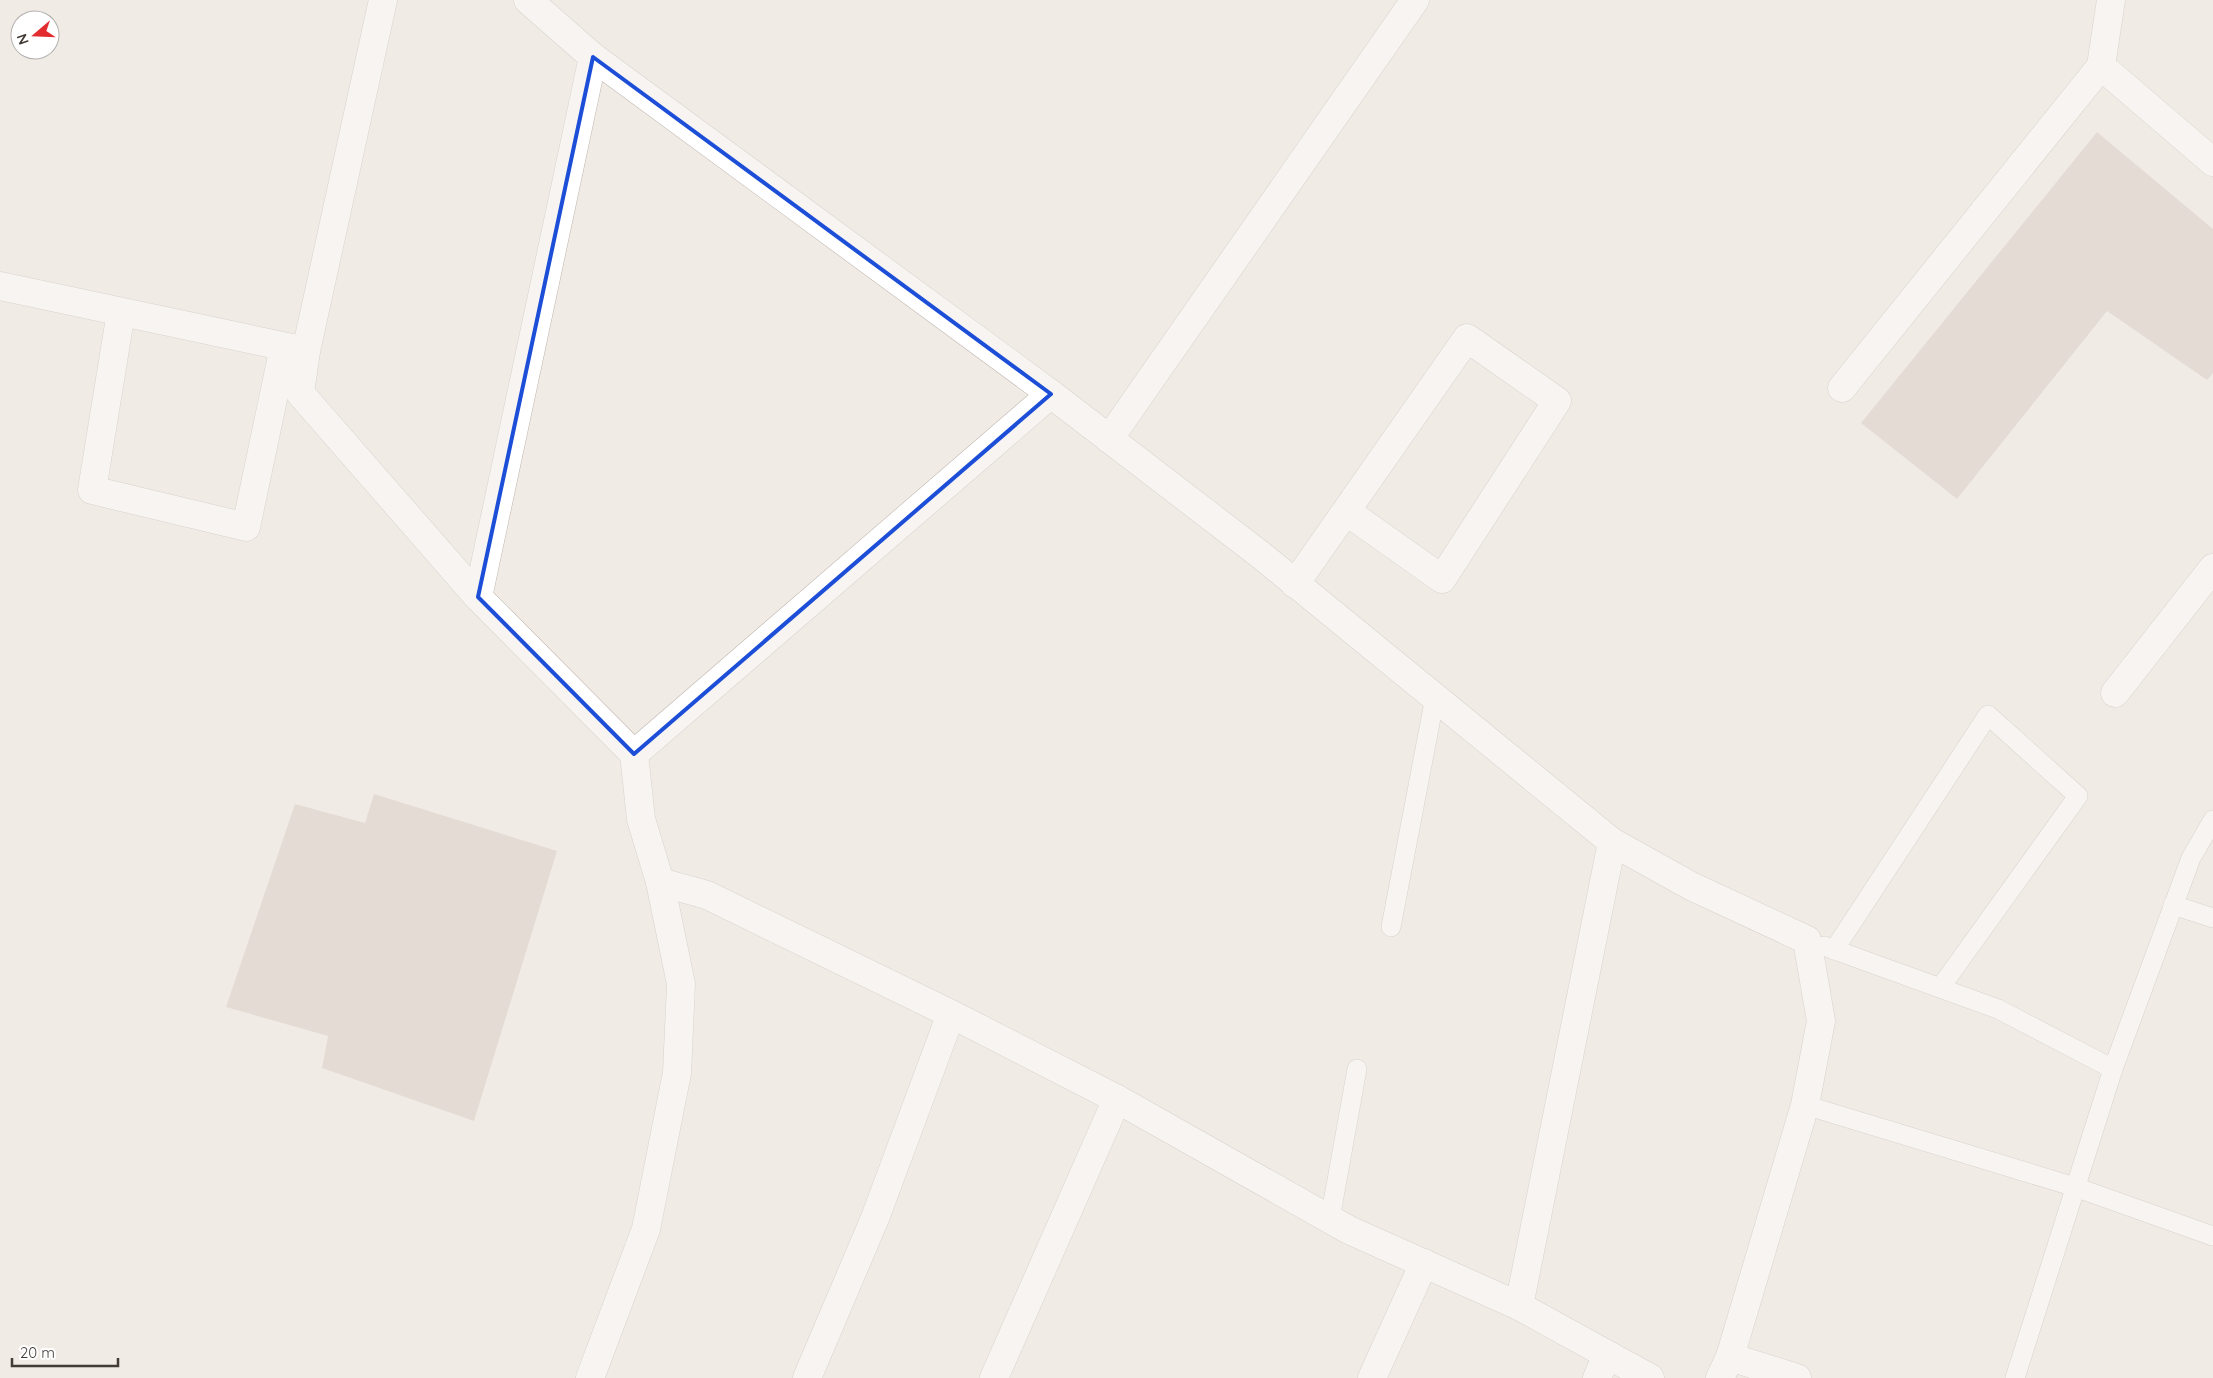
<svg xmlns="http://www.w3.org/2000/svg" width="2213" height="1378" viewBox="0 0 2213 1378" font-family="Quicksand,sans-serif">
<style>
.building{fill:#d4c8bf}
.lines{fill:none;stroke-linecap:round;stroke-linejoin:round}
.service-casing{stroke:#beb4ac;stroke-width:20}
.minor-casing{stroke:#beb4ac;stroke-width:29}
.service{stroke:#fff;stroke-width:19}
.minor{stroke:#fff;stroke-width:28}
.marked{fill:none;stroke:#1d4ed8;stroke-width:4;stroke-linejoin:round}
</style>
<rect width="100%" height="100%" fill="#f1ebe6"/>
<g class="building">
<polygon points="2097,132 2213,229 2213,373 2207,380 2107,311 1957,499 1861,423"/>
<polygon points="374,794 557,851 474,1121 322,1068 328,1036 226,1007 295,804 365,823"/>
</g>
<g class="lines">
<g class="service-casing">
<g id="service">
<polyline points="2173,905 2213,918"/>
<polyline points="1391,927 1435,697"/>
<polyline points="1824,946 1998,1009 2113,1069"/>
<polyline points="1834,950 1988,715 2078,796 1940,988"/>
<polyline points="1805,1105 2075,1187 2213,1236"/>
<polyline points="1330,1219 1357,1069"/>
<polyline points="2015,1378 2113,1069 2191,858 2213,820"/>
</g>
</g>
<g class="minor-casing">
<g id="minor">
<polyline points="528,0 593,57 1051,394 1262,556 1612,842 1691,886 1807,940 1821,1021 1805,1105 1730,1357 1720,1378"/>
<polyline points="2101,66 2213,162"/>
<polyline points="0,286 306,351 300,393 478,597 634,754 641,819 660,882 681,984 677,1073 646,1229 590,1378"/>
<polyline points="121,312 92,490 246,527 284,347"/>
<polyline points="306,351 383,0"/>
<polyline points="1842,388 2101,66 2111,0"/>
<polyline points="1109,439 1415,0"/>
<polyline points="1295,584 1467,338 1557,401 1442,579 1346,511"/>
<polyline points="478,597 593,57"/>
<polyline points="2115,693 2213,568"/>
<polyline points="634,754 1051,394"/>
<polyline points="660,882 707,895 951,1014 1117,1099 1349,1230 1519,1306 1650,1378"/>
<polyline points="1519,1306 1612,842"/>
<polyline points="1730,1357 1797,1378"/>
<polyline points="807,1378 875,1218 951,1014"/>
<polyline points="994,1378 1117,1099"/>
<polyline points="1372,1378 1424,1263"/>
<polyline points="1597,1378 1607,1355"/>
</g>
</g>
<use href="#service" class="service"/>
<use href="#minor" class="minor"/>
</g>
<path d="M0 0H2213V1378H0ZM 593,57 L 1051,394 L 634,754 L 478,597 Z" fill="#f1ebe6" fill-opacity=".55" fill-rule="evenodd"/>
<path class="marked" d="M 593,57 L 1051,394 L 634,754 L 478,597 Z"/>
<g transform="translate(35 35) rotate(251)"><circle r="24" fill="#ffffff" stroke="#b3b1af"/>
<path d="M0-4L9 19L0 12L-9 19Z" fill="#e22c30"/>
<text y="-8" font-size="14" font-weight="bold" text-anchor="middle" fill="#423b36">N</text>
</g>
<path d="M12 1358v8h106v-8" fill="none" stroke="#423b36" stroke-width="2.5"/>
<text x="20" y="1358" font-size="15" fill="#423b36" stroke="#ffffff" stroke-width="4" paint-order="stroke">20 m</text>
</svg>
